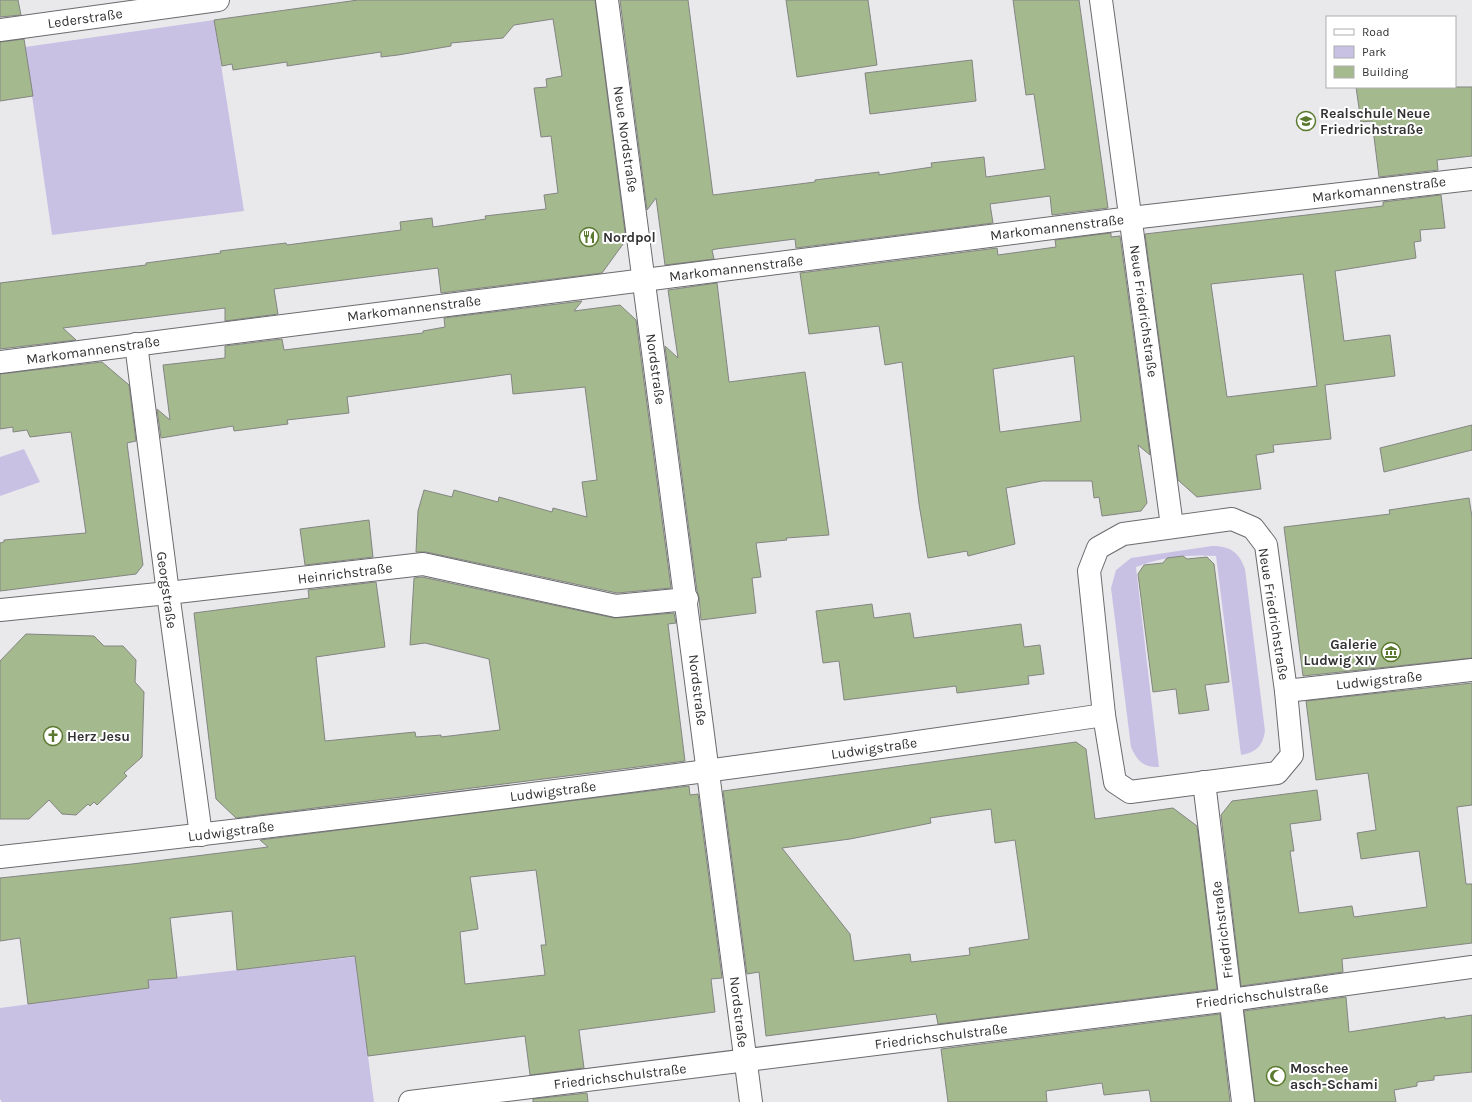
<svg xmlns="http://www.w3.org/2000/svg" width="1472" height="1102" viewBox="0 0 1472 1102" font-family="Karla,sans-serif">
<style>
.green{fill:#c9c1e4}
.building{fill:#a5b98e;stroke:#838582;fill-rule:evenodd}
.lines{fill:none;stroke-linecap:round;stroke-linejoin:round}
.minor-casing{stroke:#6b6b6e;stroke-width:24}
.minor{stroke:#fff;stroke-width:22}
.labels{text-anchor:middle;stroke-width:4;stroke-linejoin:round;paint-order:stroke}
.street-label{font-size:14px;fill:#323233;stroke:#fff}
.poi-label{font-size:14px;font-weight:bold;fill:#323233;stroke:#fff;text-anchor:start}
</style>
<rect width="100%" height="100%" fill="#e9e9ec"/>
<g class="green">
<polygon points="214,20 244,211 52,235 25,47"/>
<polygon points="24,449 40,482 0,496 0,457"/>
<path d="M 1212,546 C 1230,546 1239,552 1245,569 L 1265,731 C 1263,746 1255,753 1241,755 L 1216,556 C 1188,554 1162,557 1136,567 L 1159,767 C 1144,768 1137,761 1131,747 L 1111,588 L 1116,570 L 1131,558 Z"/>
<polygon points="355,957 374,1102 2,1102 0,1099 0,1008 149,988 148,980"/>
</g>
<g class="building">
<polygon points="0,0 18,0 21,15 0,17"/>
<polygon points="358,0 595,0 626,240 602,273 441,293 438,268 367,277 274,289 278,314 225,321 225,308 63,328 76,340 0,349 0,283 146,265 146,263 221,253 220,251 286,243 287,245 401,230 400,222 432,218 433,227 486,219 485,216 546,209 544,195 558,193 551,136 541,137 534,88 547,87 546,79 562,76 553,19 514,25 503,38 451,43 451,46 398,55 381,57 381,52 287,66 287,62 233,70 232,64 222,66 214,20"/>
<polygon points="620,0 688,0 713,195 815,182 815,180 879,172 879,175 932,167 931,163 984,157 986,177 1045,169 1034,94 1026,95 1013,0 1079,0 1108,208 1052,215 1050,196 990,204 993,223 796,248 795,239 716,249 712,250 714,259 665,265 656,198 647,210"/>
<polygon points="786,0 868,0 877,65 797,77"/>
<polygon points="24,39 33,96 0,101 0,42"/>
<polygon points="972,60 976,101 870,114 865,73"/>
<polygon points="1356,87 1472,87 1472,156 1437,160 1438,170 1379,177 1372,121 1361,122"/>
<path d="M 1441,195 L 1445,228 L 1420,230 L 1421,241 L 1414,242 L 1416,258 L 1335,271 L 1344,341 L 1390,335 L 1395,376 L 1325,385 L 1331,439 L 1273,445 L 1274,452 L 1256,455 L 1261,489 L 1197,497 L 1178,480 L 1145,234 L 1383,206 L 1383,202 ZM 1303,274 L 1317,386 L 1227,397 L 1211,284 Z"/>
<path d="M 1111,233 L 1111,237 L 1120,236 L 1150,455 L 1138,445 L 1147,503 L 1141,511 L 1102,516 L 1099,497 L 1094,498 L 1092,481 L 1042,481 L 1006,488 L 1015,544 L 968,556 L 967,551 L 928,558 L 919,504 L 902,362 L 885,365 L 879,326 L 809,334 L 800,273 L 997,248 L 998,255 L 1056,247 L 1055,240 ZM 1074,356 L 1081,421 L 1000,432 L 993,369 Z"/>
<polygon points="717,283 729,382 805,372 829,535 786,538 787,540 756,543 761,577 752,578 756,613 701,620 699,597 697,591 665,346 678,358 668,290"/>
<polygon points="582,301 574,311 620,305 636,320 671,588 617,593 426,552 416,552 418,511 424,490 452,497 454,490 498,502 499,497 552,512 553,508 587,517 582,482 597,480 585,387 513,394 511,374 347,397 349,413 287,420 288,424 234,431 233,426 161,438 157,409 170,420 163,365 225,358 225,346 282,339 284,350 423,333 423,331 445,327 444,318"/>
<polygon points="102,362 129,385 136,441 127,443 143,565 136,574 0,591 0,543 4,542 4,540 86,533 71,432 30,437 27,430 13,432 13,427 0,429 0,374"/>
<polygon points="1472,425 1472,450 1384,472 1380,448"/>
<polygon points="1469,498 1472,517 1472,658 1303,676 1284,527 1390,514 1389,510"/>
<polygon points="369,520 373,557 305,565 300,529"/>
<polygon points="1183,556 1187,559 1207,557 1214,564 1229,682 1205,685 1209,710 1179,714 1176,689 1153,692 1138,574 1144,565 1163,563 1167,558"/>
<polygon points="422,577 614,618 674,613 676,623 668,624 685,761 236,818 216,799 194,613 309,598 308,590 376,582 385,647 316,657 325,741 415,732 416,737 441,735 441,737 500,730 489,659 425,643 410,645 414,578"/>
<polygon points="872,604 874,618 910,613 914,638 1021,624 1024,647 1040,645 1044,674 1028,676 1029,684 957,693 956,686 844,700 839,661 823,663 816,611"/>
<polygon points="26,634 94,636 104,646 123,646 136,660 135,682 144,692 142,757 124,773 127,776 97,805 94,802 90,806 88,804 76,815 62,814 49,800 29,819 0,819 0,661"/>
<polygon points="1472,683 1472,805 1457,807 1466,884 1472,884 1472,943 1342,959 1343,972 1241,986 1221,815 1232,801 1317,790 1321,820 1290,824 1294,851 1290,851 1299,913 1352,906 1354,917 1427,907 1419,851 1361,859 1357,833 1376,830 1368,773 1316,780 1306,701"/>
<path d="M 1076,742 L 1086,749 L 1095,819 L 1173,808 L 1197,826 L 1217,989 L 938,1024 L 936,1014 L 766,1036 L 759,972 L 747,974 L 723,791 ZM 991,809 L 995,843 L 1015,840 L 1029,939 L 969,948 L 970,955 L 911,962 L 910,954 L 854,961 L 850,934 L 782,848 L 850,839 L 931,823 L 930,818 Z"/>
<path d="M 689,786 L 690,795 L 698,794 L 722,978 L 711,979 L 715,1012 L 579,1030 L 584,1068 L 530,1075 L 525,1036 L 368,1056 L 355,956 L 237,970 L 232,911 L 170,918 L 177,978 L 148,980 L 149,988 L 28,1004 L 20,938 L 0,941 L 0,878 L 132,864 L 268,847 L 260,840 ZM 536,870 L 546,945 L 541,945 L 545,975 L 465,984 L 460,932 L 478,929 L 470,877 Z"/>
<polygon points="1346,997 1349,1032 1445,1017 1445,1019 1472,1015 1472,1072 1434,1076 1434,1080 1417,1082 1417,1086 1394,1090 1396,1102 1255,1102 1244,1011"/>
<polygon points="1220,1014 1230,1102 1151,1102 1149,1090 1104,1095 1102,1083 1046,1091 1047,1102 948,1102 941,1049"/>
<polygon points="587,1093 588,1102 533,1102 533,1099"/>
</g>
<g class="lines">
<g class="minor-casing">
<g id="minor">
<polyline points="607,0 751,1102"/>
<polyline points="1101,0 1172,526"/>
<polyline points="0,30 218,0"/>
<polyline points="136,344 168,593 201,835"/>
<polyline points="0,362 1131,218 1472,179"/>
<polygon points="1232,519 1253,528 1266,545 1286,691 1292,755 1277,773 1130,792 1115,782 1104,715 1089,571 1098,548 1123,534"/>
<polyline points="0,610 168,593 423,564 616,606 687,599"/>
<polyline points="1286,691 1472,670"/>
<polyline points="1204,782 1243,1102"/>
<path d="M 0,857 C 369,817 737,769 1104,715"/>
<polyline points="410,1102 1230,1000 1472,967"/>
</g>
</g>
<use href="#minor" class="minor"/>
</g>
<defs>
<g id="school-ring" transform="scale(1)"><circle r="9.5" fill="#fff" stroke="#5b792e" stroke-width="1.5"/><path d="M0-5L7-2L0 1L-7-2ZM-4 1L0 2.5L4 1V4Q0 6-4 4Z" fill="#5b792e"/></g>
<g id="restaurant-ring" transform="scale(1)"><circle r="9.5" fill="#fff" stroke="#5b792e" stroke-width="1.5"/><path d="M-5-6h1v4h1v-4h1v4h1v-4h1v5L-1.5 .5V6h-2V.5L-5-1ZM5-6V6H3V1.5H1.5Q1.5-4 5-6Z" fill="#5b792e"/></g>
<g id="museum-ring" transform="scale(1)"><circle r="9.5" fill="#fff" stroke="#5b792e" stroke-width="1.5"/><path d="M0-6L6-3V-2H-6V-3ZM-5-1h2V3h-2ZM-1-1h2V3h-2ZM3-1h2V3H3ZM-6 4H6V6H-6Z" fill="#5b792e"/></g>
<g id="church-ring" transform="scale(1)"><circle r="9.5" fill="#fff" stroke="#5b792e" stroke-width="1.5"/><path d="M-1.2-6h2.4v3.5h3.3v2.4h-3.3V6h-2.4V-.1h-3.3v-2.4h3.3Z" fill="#5b792e"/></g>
<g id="mosque-ring" transform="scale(1)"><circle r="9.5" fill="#fff" stroke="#5b792e" stroke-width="1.5"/><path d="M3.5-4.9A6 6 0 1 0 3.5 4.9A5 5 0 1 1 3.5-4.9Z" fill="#5b792e"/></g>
</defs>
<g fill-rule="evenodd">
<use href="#school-ring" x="1306" y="121"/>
<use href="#restaurant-ring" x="589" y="237"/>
<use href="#museum-ring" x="1391" y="652"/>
<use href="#church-ring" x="53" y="736"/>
<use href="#mosque-ring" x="1276" y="1076"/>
</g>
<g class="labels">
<g class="street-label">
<text transform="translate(85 18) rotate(-8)" y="5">Lederstraße</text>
<text transform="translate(626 139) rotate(82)" y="5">Neue Nordstraße</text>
<text transform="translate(1379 189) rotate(-7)" y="5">Markomannenstraße</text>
<text transform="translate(1057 227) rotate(-7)" y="5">Markomannenstraße</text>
<text transform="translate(736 268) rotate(-7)" y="5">Markomannenstraße</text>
<text transform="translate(414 308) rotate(-7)" y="5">Markomannenstraße</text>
<text transform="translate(1144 311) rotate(82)" y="5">Neue Friedrichstraße</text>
<text transform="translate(93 350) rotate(-8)" y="5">Markomannenstraße</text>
<text transform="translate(656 369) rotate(82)" y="5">Nordstraße</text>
<text transform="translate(345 573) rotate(-7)" y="5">Heinrichstraße</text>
<text transform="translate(167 590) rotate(82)" y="5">Georgstraße</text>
<text transform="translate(1274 614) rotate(81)" y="5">Neue Friedrichstraße</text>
<text transform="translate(1379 680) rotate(-6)" y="5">Ludwigstraße</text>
<text transform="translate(698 690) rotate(83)" y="5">Nordstraße</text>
<text transform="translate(874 748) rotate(-8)" y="5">Ludwigstraße</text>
<text transform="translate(553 791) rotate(-7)" y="5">Ludwigstraße</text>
<text transform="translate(231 831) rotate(-7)" y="5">Ludwigstraße</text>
<text transform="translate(1222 930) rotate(-97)" y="5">Friedrichstraße</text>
<text transform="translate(1262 995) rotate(-7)" y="5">Friedrichschulstraße</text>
<text transform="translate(739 1012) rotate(83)" y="5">Nordstraße</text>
<text transform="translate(941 1036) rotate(-7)" y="5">Friedrichschulstraße</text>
<text transform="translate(620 1076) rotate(-7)" y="5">Friedrichschulstraße</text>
</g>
<g class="poi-label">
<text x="1320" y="118">Realschule Neue<tspan x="1320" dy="16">Friedrichstraße</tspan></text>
<text x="603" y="242">Nordpol</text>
<text x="1377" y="649" text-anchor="end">Galerie<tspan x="1377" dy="16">Ludwig XIV</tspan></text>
<text x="67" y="741">Herz Jesu</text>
<text x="1290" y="1073">Moschee<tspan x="1290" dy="16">asch-Schami</tspan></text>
</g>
</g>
<rect x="1326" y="16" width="130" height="72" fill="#ffffff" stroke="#adadad"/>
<rect x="1334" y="29" width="20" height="6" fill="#ffffff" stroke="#adadad"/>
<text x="1362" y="36" font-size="12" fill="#323233">Road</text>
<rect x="1334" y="46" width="20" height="12" fill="#c9c1e4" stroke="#adadad"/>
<text x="1362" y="56" font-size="12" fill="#323233">Park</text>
<rect x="1334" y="66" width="20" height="12" fill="#a5b98e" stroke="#adadad"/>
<text x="1362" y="76" font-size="12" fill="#323233">Building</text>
</svg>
